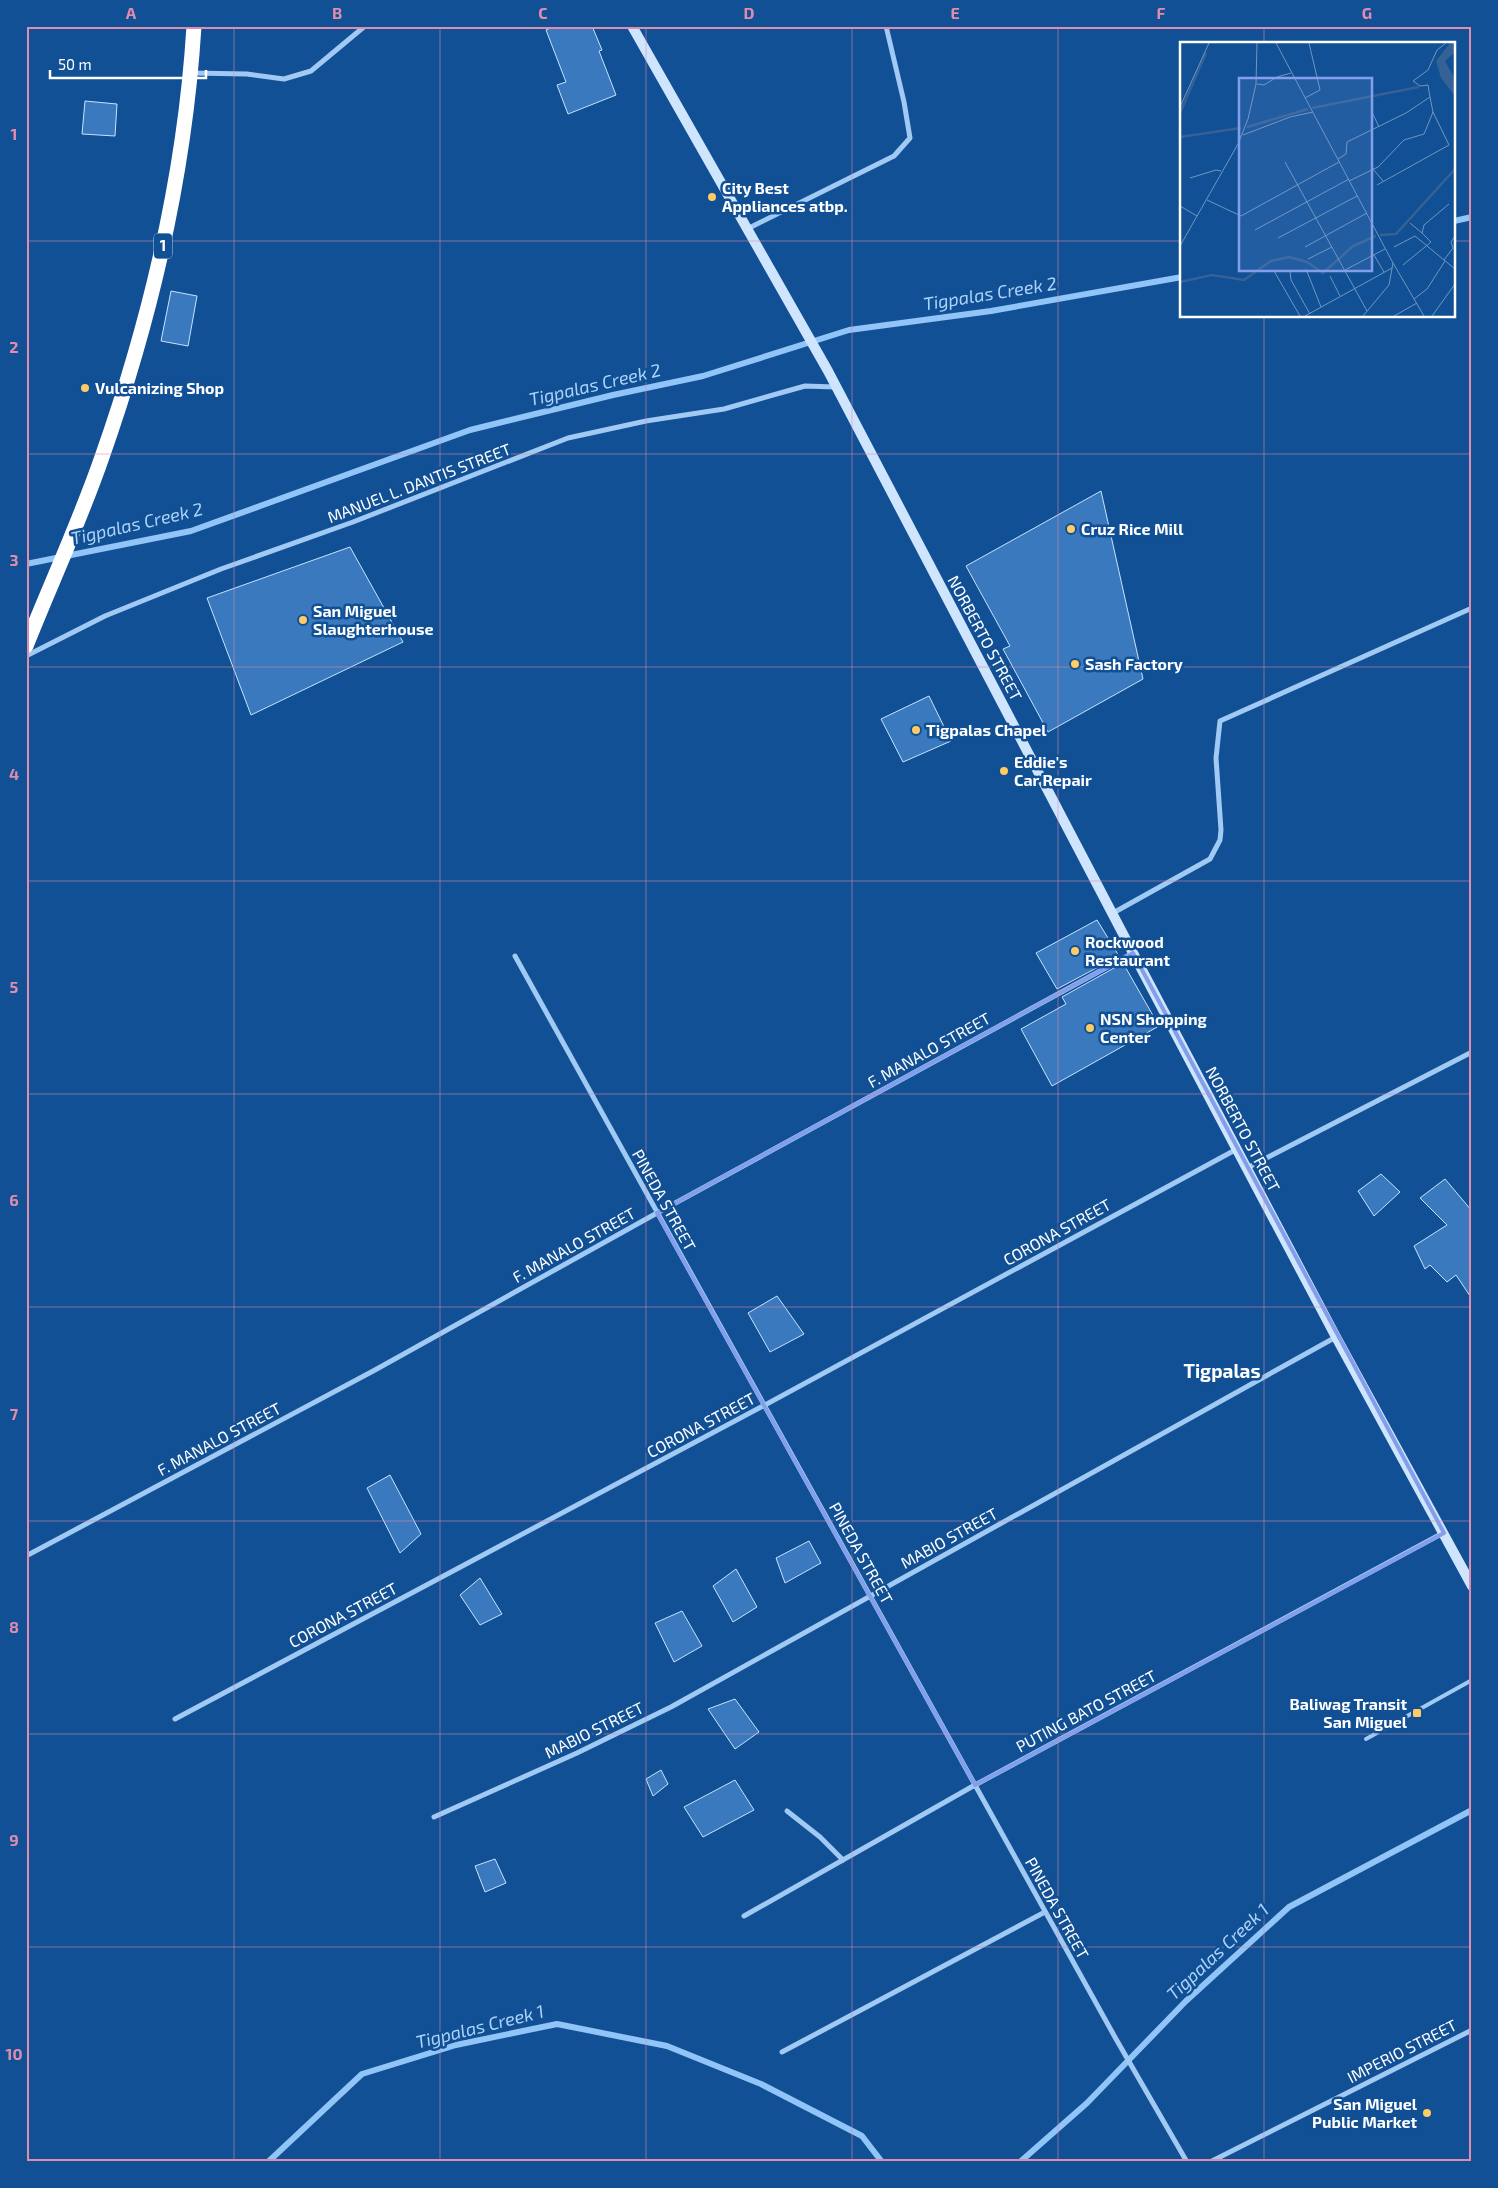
<svg xmlns="http://www.w3.org/2000/svg" width="1498" height="2188" viewBox="0 0 1498 2188" font-family="'Exo 2',sans-serif">
<style>
.lines{fill:none;stroke-linecap:round;stroke-linejoin:round}
.stream{stroke:#91c4f7;stroke-width:6}
.building{fill:#3a79bd;stroke:#c8e2fd}
.lane{stroke:#a0c9f3;stroke-width:4}
.street{stroke:#a0c9f3;stroke-width:5}
.secondary{stroke:#cfe5fd;stroke-width:10}
.highway{stroke:#fff;stroke-width:15}
.marked{fill:none;stroke:#839eea;stroke-width:4;stroke-linejoin:round}
.grid{fill:none;stroke:#e08cad;stroke-width:1;stroke-opacity:0.55}
.poi-dot{fill:#ffcb62;stroke:#115095;stroke-width:2}
.labels{text-anchor:middle;stroke-width:5;stroke-linejoin:round;paint-order:stroke}
.shield{fill:#115095;stroke:#b8cadf;stroke-width:1}
.shield-label{font-size:15px;font-weight:bold;fill:#fff}
.poi-label{font-size:16px;font-weight:bold;fill:#fff;stroke:#115095;text-anchor:start}
.street-label{font-size:16px;fill:#fff;stroke:#115095}
.water-label{font-size:18px;font-style:italic;fill:#acd3fa;stroke:#115095}
.quarter-label{font-size:19px;font-weight:bold;fill:#fff;stroke:#115095}
.inset-river{fill:none;stroke:#346295;stroke-width:2.5}
.inset-road{fill:none;stroke:#7096bf;stroke-width:1}
.view{fill:#839eea;fill-opacity:0.15;stroke:#839eea;stroke-width:2.5}
.inset-edge{fill:none;stroke:#fff;stroke-width:2.5}
.neatline{fill:none;stroke:#e08cad;stroke-width:2}
.grid-label{font-size:16px;text-anchor:middle;font-weight:bold;fill:#e08cad}
</style>
<rect width="100%" height="100%" fill="#115095"/>
<g class="lines">
<g class="stream">
<polyline points="1454,221 1472,217"/>
<polyline points="26,564 191,531 470,430 613,395 703,376 849,330 991,311 1182,277"/>
<polyline points="268,2162 362,2074 456,2045 557,2024 667,2046 761,2084 862,2136 882,2162"/>
<polyline points="1020,2162 1087,2103 1186,2001 1289,1907 1472,1810"/>
</g>
</g>
<g class="building">
<polygon points="555,26 592,26 602,50 599,51 616,95 568,114 557,85 566,82 546,30"/>
<polygon points="85,101 117,104 115,136 82,134"/>
<polygon points="171,291 197,296 188,346 161,341"/>
<polygon points="1101,491 1143,679 1048,732 1003,649 1010,646 966,566"/>
<polygon points="350,547 403,642 251,715 207,598"/>
<polygon points="929,696 951,741 903,762 881,719"/>
<polygon points="1097,920 1119,956 1057,989 1036,953"/>
<polygon points="1123,963 1159,1026 1052,1086 1021,1029 1066,1004 1062,997"/>
<polygon points="1381,1174 1400,1192 1374,1216 1358,1191"/>
<polygon points="1445,1179 1472,1211 1472,1299 1456,1275 1447,1282 1430,1265 1425,1269 1414,1246 1447,1225 1420,1198"/>
<polygon points="777,1296 804,1334 770,1352 748,1313"/>
<polygon points="390,1475 421,1534 400,1553 367,1488"/>
<polygon points="809,1541 821,1563 785,1583 776,1558"/>
<polygon points="736,1569 757,1607 733,1622 713,1586"/>
<polygon points="480,1578 502,1614 480,1625 460,1595"/>
<polygon points="682,1611 702,1646 674,1662 655,1623"/>
<polygon points="735,1699 759,1732 735,1749 708,1709"/>
<polygon points="661,1770 668,1784 653,1796 646,1779"/>
<polygon points="735,1780 754,1810 703,1837 684,1807"/>
<polygon points="495,1859 506,1883 485,1892 475,1866"/>
</g>
<g class="lines">
<polyline class="lane" points="1366,1739 1472,1680"/>
<g class="street">
<polyline points="192,73 247,74 284,79 311,71 365,26"/>
<polyline points="747,229 894,156 910,138 904,102 886,26"/>
<polyline points="26,656 105,616 221,569 353,522 568,438 646,421 724,409 805,386 835,387"/>
<polyline points="1113,913 1210,859 1220,840 1221,830 1216,758 1220,721 1472,608"/>
<polyline points="515,956 1116,2039 1187,2162"/>
<polyline points="1247,1168 1472,1052"/>
<polyline points="26,1556 375,1370 657,1213 1133,953"/>
<polyline points="175,1719 763,1406 1237,1149"/>
<polyline points="787,1811 820,1837 843,1860"/>
<polyline points="434,1817 577,1753 671,1707 1336,1337"/>
<polyline points="744,1916 975,1785 1443,1533"/>
<polyline points="782,2052 1045,1912"/>
<polyline points="1210,2162 1472,2030"/>
</g>
<polyline class="secondary" points="632,26 828,371 1133,953 1336,1337 1472,1586"/>
<path class="highway" d="M 26,646 C 51,583 80,521 102,457 C 151,318 185,173 194,26"/>
</g>
<path class="marked" d="M 1133,953 L 1444,1533 L 975,1785 L 657,1213 Z"/>
<path class="grid" d="M 234,26 L 234,2162M 440,26 L 440,2162M 646,26 L 646,2162M 852,26 L 852,2162M 1058,26 L 1058,2162M 1264,26 L 1264,44M 26,241 L 1182,241M 1454,241 L 1472,241M 1264,316 L 1264,2162M 26,454 L 1472,454M 26,667 L 1472,667M 26,881 L 1472,881M 26,1094 L 1472,1094M 26,1307 L 1472,1307M 26,1521 L 1472,1521M 26,1734 L 1472,1734M 26,1947 L 1472,1947"/>
<g class="poi-dot">
<circle cx="712" cy="197" r="5"/>
<circle cx="85" cy="388" r="5"/>
<circle cx="1071" cy="529" r="5"/>
<circle cx="303" cy="620" r="5"/>
<circle cx="1075" cy="664" r="5"/>
<circle cx="916" cy="730" r="5"/>
<circle cx="1004" cy="771" r="5"/>
<circle cx="1075" cy="951" r="5"/>
<circle cx="1090" cy="1028" r="5"/>
<rect x="1412" y="1708" width="10" height="10" rx="2.5"/>
<circle cx="1427" cy="2113" r="5"/>
</g>
<g class="labels">
<rect class="shield" x="154" y="233.5" width="18" height="25" rx="4"/>
<g class="shield-label">
<text x="163" y="251">1</text>
</g>
<g class="poi-label">
<text x="722" y="194">City Best<tspan x="722" dy="18">Appliances atbp.</tspan></text>
<text x="95" y="394">Vulcanizing Shop</text>
<text x="1081" y="535">Cruz Rice Mill</text>
<text x="313" y="617">San Miguel<tspan x="313" dy="18">Slaughterhouse</tspan></text>
<text x="1085" y="670">Sash Factory</text>
<text x="926" y="736">Tigpalas Chapel</text>
<text x="1014" y="768">Eddie's<tspan x="1014" dy="18">Car Repair</tspan></text>
<text x="1085" y="948">Rockwood<tspan x="1085" dy="18">Restaurant</tspan></text>
<text x="1100" y="1025">NSN Shopping<tspan x="1100" dy="18">Center</tspan></text>
<text x="1407" y="1710" text-anchor="end">Baliwag Transit<tspan x="1407" dy="18">San Miguel</tspan></text>
<text x="1417" y="2110" text-anchor="end">San Miguel<tspan x="1417" dy="18">Public Market</tspan></text>
</g>
<g class="street-label">
<text transform="translate(419 483) rotate(-21)" y="6">MANUEL L. DANTIS STREET</text>
<text transform="translate(985 638) rotate(62)" y="6">NORBERTO STREET</text>
<text transform="translate(929 1050) rotate(-29)" y="6">F. MANALO STREET</text>
<text transform="translate(1243 1129) rotate(62)" y="6">NORBERTO STREET</text>
<text transform="translate(664 1200) rotate(61)" y="6">PINEDA STREET</text>
<text transform="translate(1057 1232) rotate(-29)" y="6">CORONA STREET</text>
<text transform="translate(574 1245) rotate(-29)" y="6">F. MANALO STREET</text>
<text transform="translate(701 1425) rotate(-28)" y="6">CORONA STREET</text>
<text transform="translate(219 1439) rotate(-28)" y="6">F. MANALO STREET</text>
<text transform="translate(949 1538) rotate(-29)" y="6">MABIO STREET</text>
<text transform="translate(861 1553) rotate(61)" y="6">PINEDA STREET</text>
<text transform="translate(343 1615) rotate(-28)" y="6">CORONA STREET</text>
<text transform="translate(1086 1711) rotate(-28)" y="6">PUTING BATO STREET</text>
<text transform="translate(594 1730) rotate(-26)" y="6">MABIO STREET</text>
<text transform="translate(1057 1908) rotate(61)" y="6">PINEDA STREET</text>
<text transform="translate(1402 2051) rotate(-27)" y="6">IMPERIO STREET</text>
</g>
<g class="water-label">
<text transform="translate(990 294) rotate(-9)" y="6">Tigpalas Creek 2</text>
<text transform="translate(595 385) rotate(-13)" y="6">Tigpalas Creek 2</text>
<text transform="translate(137 524) rotate(-13)" y="6">Tigpalas Creek 2</text>
<text transform="translate(1218 1952) rotate(-43)" y="6">Tigpalas Creek 1</text>
<text transform="translate(480 2027) rotate(-14)" y="6">Tigpalas Creek 1</text>
</g>
<g class="quarter-label">
<text x="1222" y="1378">Tigpalas</text>
</g>
</g>
<g transform="translate(1180 42)">
<rect width="275" height="275" fill="#115095"/>
<path d="M 270,1 L 275,1 L 275,10 L 265,19 L 275,37 L 275,54 L 261,36 L 256,19 Z" fill="#346295"/>
<path class="inset-river" d="M 132,66 L 239,45M 0,71 L 26,11M 67,85 L 128,67M 0,95 L 61,86M 200,193 L 216,192 L 275,127M 0,240 L 32,233 L 64,238 L 91,219 L 109,215 L 127,220 L 143,231 L 173,204 L 196,194"/>
<path class="inset-road" d="M 96,1 L 213,221 L 209,243 L 183,274M 77,42 L 84,43 L 97,35 L 111,31M 250,55 L 248,43 L 240,44 L 233,39 L 248,28 L 257,8 L 266,1M 125,56 L 140,48 L 129,1M 0,65 L 29,1M 191,68 L 199,85M 63,93 L 110,75 L 133,70M 158,117 L 166,112 L 167,100 L 226,71 L 250,55 L 253,70 L 269,103 L 197,143M 105,120 L 187,269M 193,127 L 203,139M 10,136 L 36,128 L 41,129M 169,139 L 198,125 L 224,98 L 244,92 L 253,70M 27,158 L 61,174 L 159,120M 0,164 L 17,174M 230,181 L 242,191M 75,188 L 169,137M 98,196 L 177,154M 0,204 L 58,102 L 68,77 L 76,42 L 77,1M 125,205 L 187,171M 214,205 L 235,194 L 275,227M 194,213 L 204,230M 128,217 L 152,205M 264,218 L 273,206 L 271,200 L 275,194M 213,221 L 244,274M 223,223 L 251,200 L 242,191 L 244,183 L 269,162M 126,227 L 141,265M 165,228 L 205,207M 94,229 L 120,274M 110,229 L 111,238 L 130,272M 150,234 L 160,254M 234,257 L 247,247 L 265,219M 125,274 L 212,226M 214,274 L 237,261M 252,274 L 275,242"/>
<path class="view" d="M 59,36 L 192,36 L 192,229 L 59,229 Z"/>
<rect width="275" height="275" class="inset-edge"/>
</g>
<rect width="1498" height="2188" fill="none" stroke="#115095" stroke-width="55"/>
<path d="M50 70v8h156v-8" fill="none" stroke="#ffffff" stroke-width="2.5"/>
<text x="58" y="70" font-size="15" fill="#ffffff" stroke="#115095" stroke-width="4" paint-order="stroke">50 m</text>
<rect x="28" y="28" width="1442" height="2132" class="neatline"/>
<g class="grid-label">
<text x="131" y="19">A</text>
<text x="337" y="19">B</text>
<text x="543" y="19">C</text>
<text x="749" y="19">D</text>
<text x="955" y="19">E</text>
<text x="1161" y="19">F</text>
<text x="1367" y="19">G</text>
<text x="14" y="140">1</text>
<text x="14" y="353">2</text>
<text x="14" y="566">3</text>
<text x="14" y="780">4</text>
<text x="14" y="993">5</text>
<text x="14" y="1206">6</text>
<text x="14" y="1420">7</text>
<text x="14" y="1633">8</text>
<text x="14" y="1846">9</text>
<text x="14" y="2060">10</text>
</g>
</svg>
